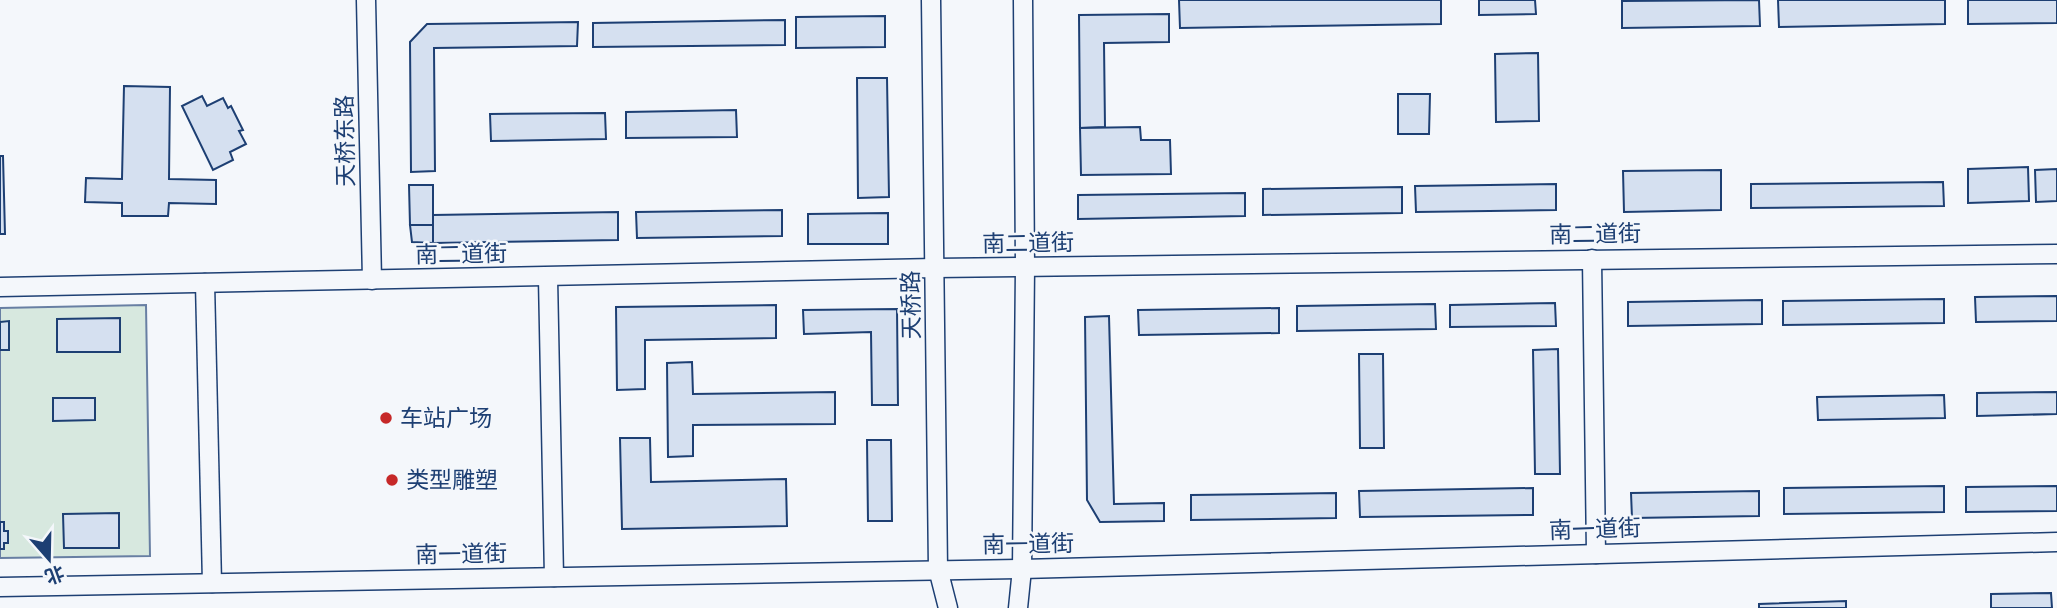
<svg xmlns="http://www.w3.org/2000/svg" width="2057" height="608" viewBox="0 0 2057 608" font-family="'PT Sans','Noto Sans SC',sans-serif">
<style>
.green{fill:#d7e8df;stroke:#687fa3;stroke-width:2}
.building{fill:#d5e0f0;stroke:#1d3f73;stroke-width:2}
.lines{fill:none;stroke-linecap:round;stroke-linejoin:round}
.minor-casing{stroke:#1d3f73;stroke-width:21}
.minor{stroke:#f4f7fb;stroke-width:18}
.poi-dot{fill:#c62828;stroke:#f4f7fb;stroke-width:2.5}
.labels{text-anchor:middle;stroke-width:5;stroke-linejoin:round;paint-order:stroke}
.street-label{font-size:23px;fill:#1d3f73;stroke:#f4f7fb}
.poi-label{font-size:23px;fill:#1d3f73;stroke:#f4f7fb;text-anchor:start}
</style>
<rect width="100%" height="100%" fill="#f4f7fb"/>
<polygon class="green" points="146,305 150,556 0,558 0,308"/>
<g class="building">
<polygon points="1179,0 1441,0 1441,24 1180,28"/>
<polygon points="1479,0 1535,0 1536,14 1479,15"/>
<polygon points="1759,0 1760,26 1622,28 1622,1"/>
<polygon points="1778,0 1945,0 1945,24 1779,27"/>
<polygon points="1968,0 2057,0 2057,23 1968,24"/>
<polygon points="1169,14 1169,42 1104,43 1105,127 1080,128 1079,15"/>
<polygon points="885,16 885,47 796,48 796,17"/>
<polygon points="785,20 785,45 593,47 593,23"/>
<polygon points="578,22 577,46 434,48 435,171 411,172 410,42 427,24"/>
<polygon points="1538,53 1539,121 1496,122 1495,54"/>
<polygon points="857,78 887,78 889,197 858,198"/>
<polygon points="124,86 170,87 169,179 216,180 216,204 169,203 168,216 122,216 122,203 85,202 86,178 122,179"/>
<polygon points="1398,94 1430,94 1429,134 1398,134"/>
<polygon points="202,96 207,106 223,98 228,108 231,106 243,130 239,131 246,144 230,152 233,160 213,170 182,106"/>
<polygon points="736,110 737,137 626,138 626,112"/>
<polygon points="605,113 606,139 491,141 490,114"/>
<polygon points="1140,127 1141,140 1170,140 1171,174 1081,175 1080,128"/>
<polygon points="0,156 3,156 5,234 0,234"/>
<polygon points="2028,167 2029,201 1968,203 1968,169"/>
<polygon points="2057,169 2057,201 2036,202 2035,170"/>
<polygon points="1721,170 1721,210 1624,212 1623,171"/>
<polygon points="1943,182 1944,206 1751,208 1751,184"/>
<polygon points="1556,184 1556,210 1416,212 1415,186"/>
<polygon points="409,185 433,185 433,225 410,225"/>
<polygon points="1402,187 1402,213 1263,215 1263,189"/>
<polygon points="1245,193 1245,216 1078,219 1078,195"/>
<polygon points="782,210 782,236 637,238 636,212"/>
<polygon points="618,212 618,240 433,243 433,215"/>
<polygon points="888,213 888,244 808,244 808,214"/>
<polygon points="410,225 433,225 433,243 412,242"/>
<polygon points="2057,296 2057,321 1976,322 1975,297"/>
<polygon points="1944,299 1944,323 1783,325 1783,301"/>
<polygon points="1762,300 1762,324 1628,326 1628,302"/>
<polygon points="1555,303 1556,326 1450,327 1450,305"/>
<polygon points="1435,304 1436,329 1297,331 1297,306"/>
<polygon points="776,305 776,338 645,340 645,389 617,390 616,307"/>
<polygon points="1279,308 1279,333 1139,335 1138,310"/>
<polygon points="897,309 898,405 872,405 871,332 804,334 803,310"/>
<polygon points="1109,316 1114,504 1164,503 1164,521 1100,522 1087,500 1085,317"/>
<polygon points="120,318 120,352 57,352 57,319"/>
<polygon points="9,321 9,350 0,350 0,322"/>
<polygon points="1558,349 1560,474 1535,474 1533,350"/>
<polygon points="1359,354 1383,354 1384,448 1360,448"/>
<polygon points="692,362 693,394 835,392 835,424 693,425 693,456 668,457 667,363"/>
<polygon points="2057,392 2057,414 1977,416 1977,393"/>
<polygon points="1944,395 1945,418 1818,420 1817,397"/>
<polygon points="53,398 95,398 95,420 53,421"/>
<polygon points="620,438 650,438 651,482 786,479 787,526 622,529"/>
<polygon points="867,440 891,440 892,521 868,521"/>
<polygon points="1944,486 1944,512 1784,514 1784,488"/>
<polygon points="2057,486 2057,511 1966,512 1966,487"/>
<polygon points="1533,488 1533,515 1360,517 1359,491"/>
<polygon points="1759,491 1759,516 1632,518 1631,493"/>
<polygon points="1336,493 1336,518 1191,520 1191,495"/>
<polygon points="119,513 119,548 64,548 63,514"/>
<polygon points="0,522 4,522 4,531 8,531 8,543 4,543 4,549 0,549"/>
<polygon points="2051,593 2052,608 1991,608 1991,594"/>
<polygon points="1846,601 1846,608 1759,608 1759,604"/>
</g>
<g class="lines">
<g class="minor-casing">
<g id="minor">
<polyline points="366,0 372,280"/>
<polyline points="931,0 938,569 948,608"/>
<polyline points="1592,259 1596,554"/>
<polyline points="548,278 554,577"/>
<polyline points="205,283 212,583"/>
<polyline points="0,287 935,268 2057,254"/>
<polyline points="0,587 1022,569 2057,542"/>
<polyline points="1018,608 1022,569 1025,267 1023,0"/>
</g>
</g>
<use href="#minor" class="minor"/>
</g>
<g class="poi-dot">
<circle cx="386" cy="418" r="7"/>
<circle cx="392" cy="480" r="7"/>
</g>
<g class="labels">
<g class="street-label">
<text transform="translate(345 141) rotate(-91)" y="8">天桥东路</text>
<text transform="translate(1595 234) rotate(-1)" y="8">南二道街</text>
<text transform="translate(1028 243) rotate(-1)" y="8">南二道街</text>
<text transform="translate(461 254) rotate(-1)" y="8">南二道街</text>
<text transform="translate(911 305) rotate(-91)" y="8">天桥路</text>
<text transform="translate(1595 529) rotate(-2)" y="8">南一道街</text>
<text transform="translate(1028 544) rotate(-1)" y="8">南一道街</text>
<text transform="translate(461 554) rotate(-1)" y="8">南一道街</text>
</g>
<g class="poi-label">
<text x="400" y="426">车站广场</text>
<text x="406" y="488">类型雕塑</text>
</g>
</g>
<g transform="translate(49 559) rotate(160)" stroke="#f4f7fb" stroke-width="5" paint-order="stroke">
<path d="M0-5L12 26L0 18L-12 26Z" fill="#1d3f73"/>
<text y="-10" font-size="19" font-weight="bold" text-anchor="middle" fill="#1d3f73">北</text>
</g>
</svg>
